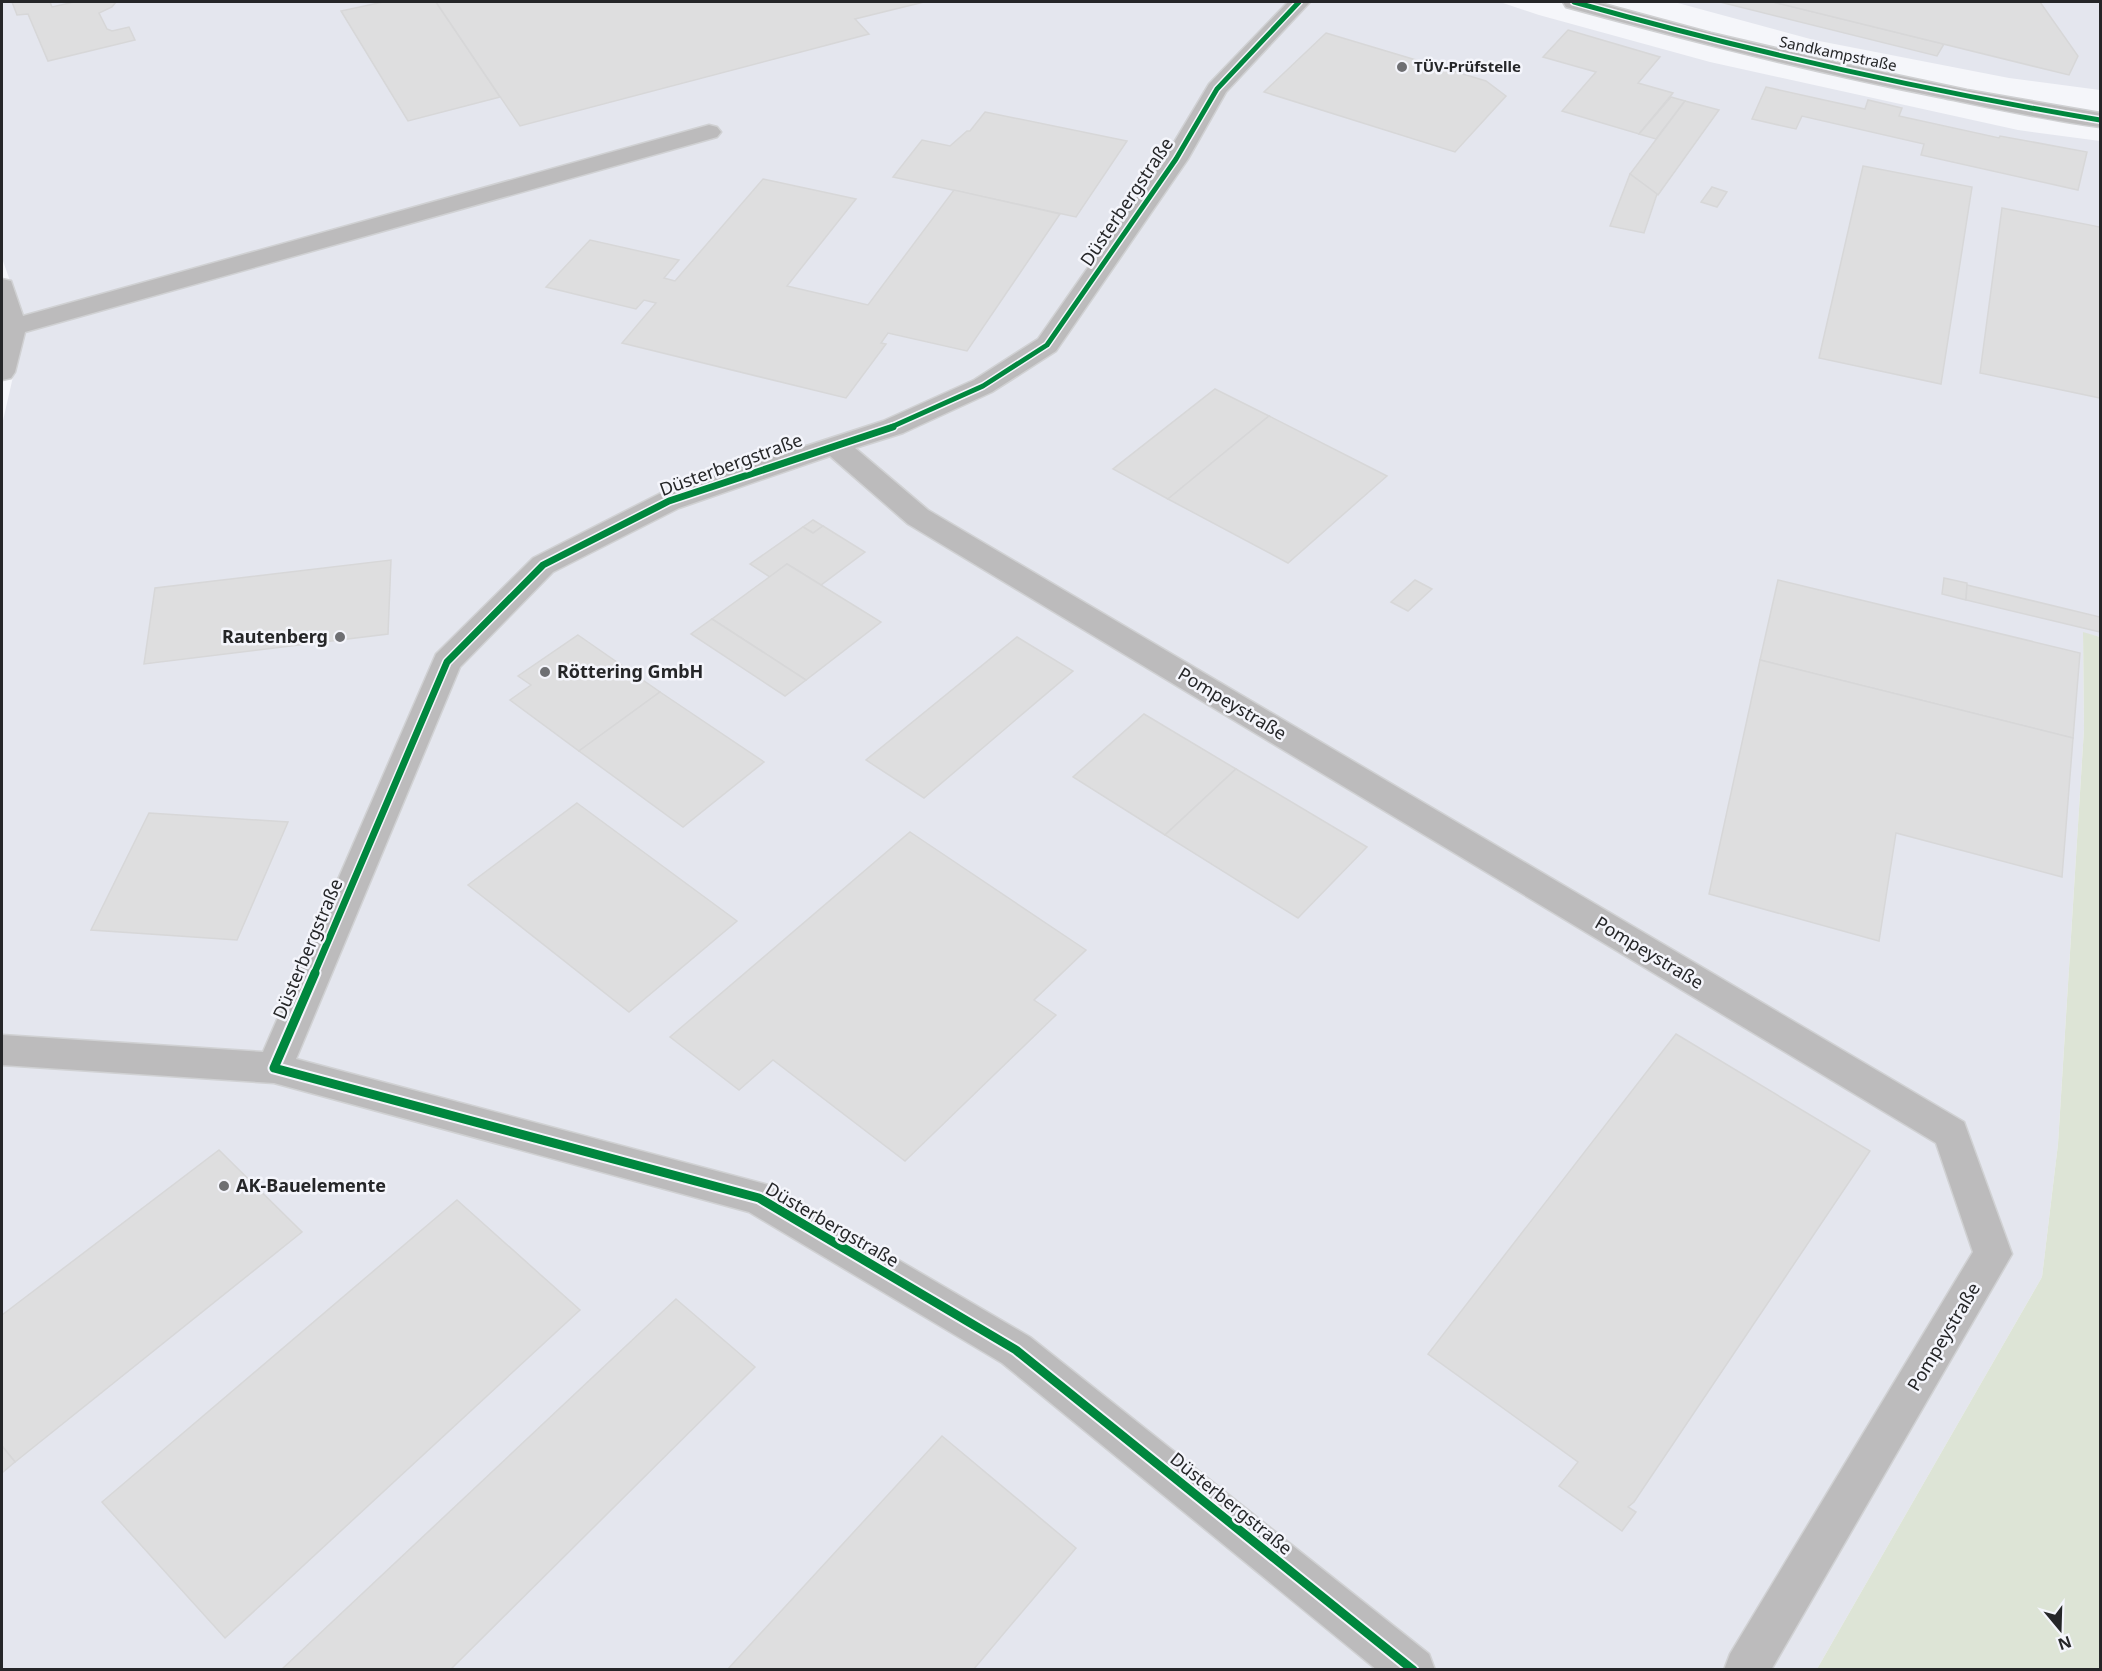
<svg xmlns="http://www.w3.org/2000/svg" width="2102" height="1671" viewBox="0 0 2102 1671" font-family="'Noto Sans',sans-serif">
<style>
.built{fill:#e4e6ee}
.green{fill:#dde4d6}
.building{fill:#dededf;stroke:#d7d7d8;stroke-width:1.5}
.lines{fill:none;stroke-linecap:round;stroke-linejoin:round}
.minor-casing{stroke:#d0d1d3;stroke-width:3}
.minor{fill:#bcbbbc;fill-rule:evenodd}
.cycleway-far2-casing{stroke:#f4f5fb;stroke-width:8}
.cycleway-far1-casing{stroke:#f4f5fb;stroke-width:10}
.cycleway-casing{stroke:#f4f5fb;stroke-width:13}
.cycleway-far2{stroke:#00873e;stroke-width:5}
.cycleway-far1{stroke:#00873e;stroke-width:7}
.cycleway{stroke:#00873e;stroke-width:9}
.poi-dot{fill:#6e6f72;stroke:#f4f5fb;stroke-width:2}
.labels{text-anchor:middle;stroke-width:5;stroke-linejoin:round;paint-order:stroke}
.far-street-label{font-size:15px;fill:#252628;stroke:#f4f5fb}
.far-poi-label{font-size:15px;font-weight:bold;fill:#252628;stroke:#f4f5fb;text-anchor:start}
.street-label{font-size:18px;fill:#252628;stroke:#f4f5fb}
.poi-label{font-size:18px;font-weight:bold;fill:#252628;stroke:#f4f5fb;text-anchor:start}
</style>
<rect width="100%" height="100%" fill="#f5f6fa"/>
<g class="built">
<polygon points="2,2 1500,2 1539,15 1710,62 2018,130 2100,141 2100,637 2083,633 2084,729 2058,1144 2042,1277 1817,1669 2,1670 2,425 25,324 2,258"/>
<polygon points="1674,2 2100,2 2100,90 2009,78 1814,40"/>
</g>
<polygon class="green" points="2083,632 2100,637 2100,1669 1817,1669 2042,1277 2058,1144 2084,729"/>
<g class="building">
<polygon points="12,2 50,2 52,7 74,2 116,2 112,7 99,13 107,29 112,31 129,27 135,40 48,61 28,14 17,15"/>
<polygon points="383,2 436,2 500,97 408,121 341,11"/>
<polygon points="436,2 924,2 855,19 869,34 520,126"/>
<polygon points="1720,2 1773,2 1944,44 1937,56"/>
<polygon points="1773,2 2040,2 2078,56 2069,75"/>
<polygon points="1568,30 1660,57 1638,83 1673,93 1639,134 1562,111 1596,72 1543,57"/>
<polygon points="1326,33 1486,81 1506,96 1455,152 1264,92"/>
<polygon points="1766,87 1865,109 1868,100 1902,108 1899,116 1999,138 2000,136 2087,152 2078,190 1921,155 1924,144 1802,116 1796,129 1752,119"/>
<polygon points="1671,97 1685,101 1656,139 1639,134"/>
<polygon points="1685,101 1719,110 1658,195 1630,174"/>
<polygon points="985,112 1127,141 1076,217 893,177 922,140 950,146 967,131 970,131"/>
<polygon points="1863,166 1972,187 1941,384 1819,358"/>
<polygon points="1630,174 1657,194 1644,233 1610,226"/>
<polygon points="763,179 856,199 787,286 868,305 954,190 1060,214 967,351 888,333 881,343 886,344 846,398 622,343 656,303 644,300 636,309 546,287 590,240 679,260 664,278 675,281"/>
<polygon points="1712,187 1727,192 1717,207 1701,202"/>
<polygon points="2002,208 2100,227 2100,398 1980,373"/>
<polygon points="1215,389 1269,416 1168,499 1113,469"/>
<polygon points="1269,416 1387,476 1288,563 1168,499"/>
<polygon points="813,520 823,526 813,533 803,527"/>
<polygon points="823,526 865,552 821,585 787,564 770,577 750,564 803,527 813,533"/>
<polygon points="391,560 388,634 144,664 155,588"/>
<polygon points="787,564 881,622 806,680 712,619"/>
<polygon points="1944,578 1967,583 1966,600 1942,594"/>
<polygon points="1415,580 1432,589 1408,611 1391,602"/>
<polygon points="1778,580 2080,653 2073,738 1760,660"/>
<polygon points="1967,585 2100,617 2100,632 1966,600"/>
<polygon points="712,619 806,680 785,696 691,634"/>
<polygon points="578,635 660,692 579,751 510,700 531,685 518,676"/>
<polygon points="1017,637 1073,671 924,798 866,760"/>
<polygon points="1760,660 2073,738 2062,877 1896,833 1879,941 1709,894"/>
<polygon points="660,692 764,762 683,827 579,751"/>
<polygon points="1144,714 1236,769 1165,835 1073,777"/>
<polygon points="1236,769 1367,847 1298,918 1165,835"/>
<polygon points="577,803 737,921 629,1012 468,885"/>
<polygon points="149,813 288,822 237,940 91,930"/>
<polygon points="910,832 1086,950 1034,1000 1056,1015 905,1161 773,1060 739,1090 670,1037"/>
<polygon points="1676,1034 1870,1151 1634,1502 1628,1507 1636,1512 1622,1531 1559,1486 1578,1462 1428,1354"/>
<polygon points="219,1150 302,1232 15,1462 2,1446 2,1315"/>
<polygon points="457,1200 580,1310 225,1638 102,1502"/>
<polygon points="676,1299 755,1367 450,1670 281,1670"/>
<polygon points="942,1436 1076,1548 973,1670 727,1670"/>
<polygon points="2,1446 15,1462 2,1473"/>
</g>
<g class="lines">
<g class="minor-casing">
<g id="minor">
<polygon points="1288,2 1310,2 1226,92 1188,159 1056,351 992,392 903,433 855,448 928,510 1964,1122 2012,1254 1771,1670 1724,1670 1730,1654 1973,1252 1936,1143 908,524 830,456 679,508 553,572 460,667 296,1059 772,1186 1030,1337 1429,1654 1435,1670 1377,1670 1002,1363 749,1212 274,1083 2,1065 2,1035 263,1052 436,654 533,558 659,494 883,421 974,380 1038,339 1164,159 1209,84"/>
<path d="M 1563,2 L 1596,2 L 1711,33 L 1835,62 L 1967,90 L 2100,113 L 2100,127 C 2046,120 1992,108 1939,97 C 1813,72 1690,41 1566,7 Z"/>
<polygon points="709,125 717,127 721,132 717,137 25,332 15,372 11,378 2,380 2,279 11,281 23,316"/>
</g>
</g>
<use href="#minor" class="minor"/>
<g class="cycleway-far2-casing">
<g id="cycleway-far2">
<path d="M 1574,2 C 1747,51 1922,90 2100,120"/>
<polyline points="889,428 983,386 1047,345 1176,159 1217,89 1299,2"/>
</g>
</g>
<g class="cycleway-far1-casing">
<polyline id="cycleway-far1" points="314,974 447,662 543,565 669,501 893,427"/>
</g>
<g class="cycleway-casing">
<polyline id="cycleway" points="315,973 274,1068 759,1198 1016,1350 1413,1670"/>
</g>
<use href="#cycleway-far2" class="cycleway-far2"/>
<use href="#cycleway-far1" class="cycleway-far1"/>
<use href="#cycleway" class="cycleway"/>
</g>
<g class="poi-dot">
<circle cx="1402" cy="67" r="6"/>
<circle cx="340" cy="637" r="6"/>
<circle cx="545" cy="672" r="6"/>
<circle cx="224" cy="1186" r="6"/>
</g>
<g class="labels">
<g class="far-street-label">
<text transform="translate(1838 54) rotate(12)" y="5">Sandkampstraße</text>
</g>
<g class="far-poi-label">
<text x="1414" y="72">TÜV-Prüfstelle</text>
</g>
<g class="street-label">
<text transform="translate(1127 202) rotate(-56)" y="6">Düsterbergstraße</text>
<text transform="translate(731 465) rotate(-20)" y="6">Düsterbergstraße</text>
<text transform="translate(1232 704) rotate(31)" y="6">Pompeystraße</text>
<text transform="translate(308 949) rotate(-67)" y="6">Düsterbergstraße</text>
<text transform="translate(1649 953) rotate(31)" y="6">Pompeystraße</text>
<text transform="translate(832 1225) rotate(30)" y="6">Düsterbergstraße</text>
<text transform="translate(1944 1337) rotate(-59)" y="6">Pompeystraße</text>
<text transform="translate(1231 1504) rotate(39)" y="6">Düsterbergstraße</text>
</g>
<g class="poi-label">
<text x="328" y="643" text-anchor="end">Rautenberg</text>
<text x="557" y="678">Röttering GmbH</text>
<text x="236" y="1192">AK-Bauelemente</text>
</g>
</g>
<rect width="2102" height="1671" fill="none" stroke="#252628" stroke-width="6"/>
<g transform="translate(2060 1629) rotate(161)" stroke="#f4f5fb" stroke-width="4.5" paint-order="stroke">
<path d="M0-4.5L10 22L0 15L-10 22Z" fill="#252628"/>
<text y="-9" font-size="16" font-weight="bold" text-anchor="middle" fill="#252628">N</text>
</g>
</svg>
